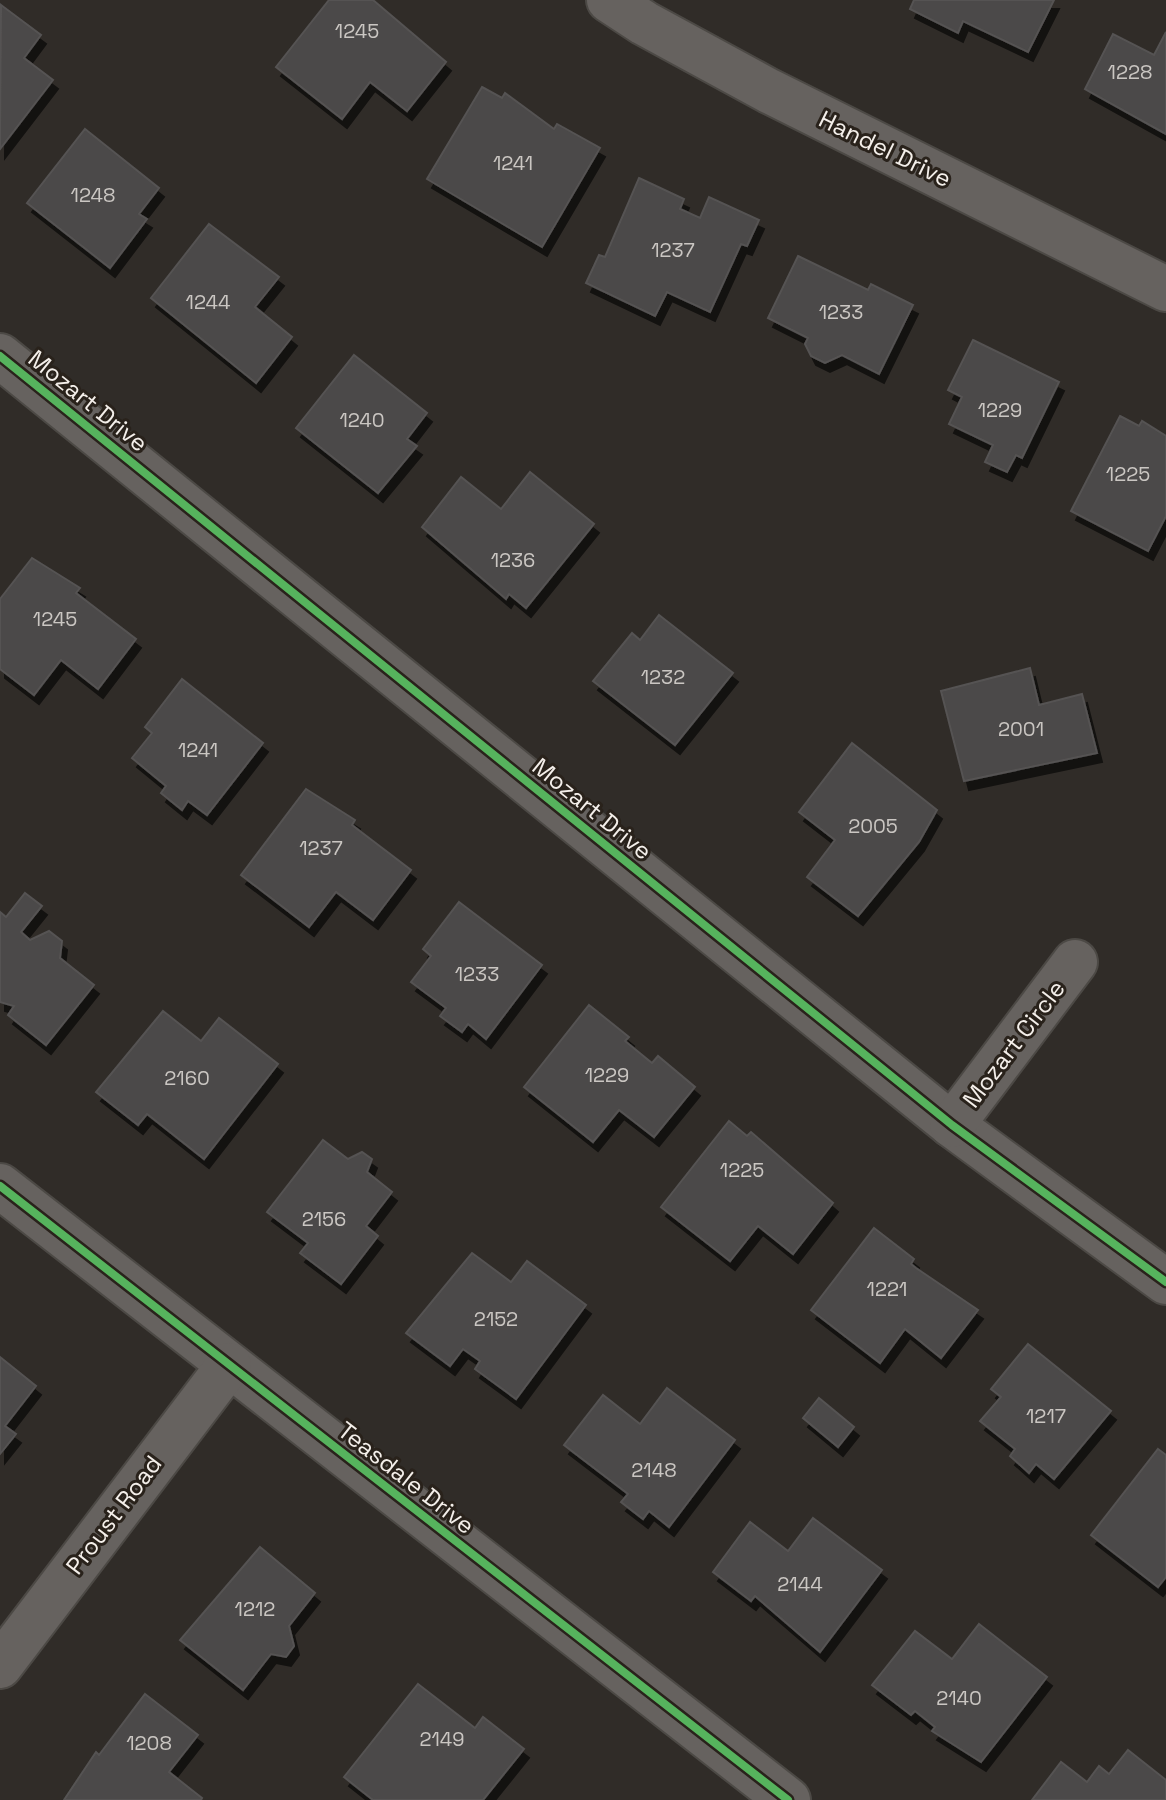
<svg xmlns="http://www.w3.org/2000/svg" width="1166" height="1800" viewBox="0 0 1166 1800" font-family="'Space Grotesk',sans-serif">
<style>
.building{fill:#4b4948;stroke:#555353;stroke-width:2;filter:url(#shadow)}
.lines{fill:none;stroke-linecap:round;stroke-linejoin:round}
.minor-casing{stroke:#4c4945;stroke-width:48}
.minor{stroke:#66625f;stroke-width:44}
.cycleway-casing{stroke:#29221b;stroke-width:13}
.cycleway{stroke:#56b35d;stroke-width:8}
.labels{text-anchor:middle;stroke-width:6;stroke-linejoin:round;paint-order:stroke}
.number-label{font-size:20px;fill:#cac6c2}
.street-label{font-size:24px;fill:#f4efea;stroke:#29221b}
</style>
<defs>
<filter id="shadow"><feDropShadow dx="5" dy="9" stdDeviation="0" flood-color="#0009"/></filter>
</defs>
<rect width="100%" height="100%" fill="#302c28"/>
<g class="building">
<polygon points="329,0 373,0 446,62 407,111 370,82 342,119 276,67"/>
<polygon points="914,0 1054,0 1028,52 963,21 958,33 910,9"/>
<polygon points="1,5 41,35 24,58 53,80 0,149"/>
<polygon points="1166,32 1166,134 1085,89 1113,34 1154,55"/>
<polygon points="482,87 502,98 505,93 554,129 557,124 600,148 542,247 427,179"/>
<polygon points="85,129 159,188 139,214 147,219 110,268 27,203"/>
<polygon points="639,178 684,199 680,209 700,218 709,197 759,220 747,246 741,244 710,312 667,292 655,316 586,283 599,255 605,257"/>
<polygon points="209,224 279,277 255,307 292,337 256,383 151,298"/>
<polygon points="798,256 868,290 871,284 913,305 879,374 842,355 825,363 811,356 805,344 808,338 768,318"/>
<polygon points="973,340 1059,382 1022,458 1016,455 1007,472 985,462 993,445 949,424 962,397 948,390"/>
<polygon points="354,355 427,413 407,439 417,446 378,493 296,428"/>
<polygon points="1120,416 1139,426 1142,421 1166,436 1166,516 1148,551 1071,511"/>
<polygon points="530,472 594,524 526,608 509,594 506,599 422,527 461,477 501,509"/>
<polygon points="32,558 80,588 76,593 136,639 98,689 61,660 34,695 0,669 0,599"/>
<polygon points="659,615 733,673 675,745 593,681 632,633 640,640"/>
<polygon points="1030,668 1039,705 1082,694 1097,753 964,781 941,691"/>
<polygon points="182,679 263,743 207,815 188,801 182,810 161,793 166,786 132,758 152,733 145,727"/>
<polygon points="852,743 937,810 919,842 858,916 807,877 835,840 799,812"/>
<polygon points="306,789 355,820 352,825 411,870 373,920 336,892 309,927 241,875"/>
<polygon points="25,893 42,906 21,932 30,940 49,931 62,941 60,958 94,985 46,1045 8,1015 14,1006 0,1002 0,912 6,917"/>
<polygon points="459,902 542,965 486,1039 468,1024 462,1032 440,1016 446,1008 411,982 431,956 423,949"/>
<polygon points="589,1005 629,1037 625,1041 652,1063 658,1056 695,1087 654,1137 619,1110 593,1142 524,1087"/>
<polygon points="163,1011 201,1041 219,1018 278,1064 204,1159 147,1114 138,1125 96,1092"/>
<polygon points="729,1121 747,1136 751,1132 833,1203 793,1254 758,1226 730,1261 661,1207"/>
<polygon points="323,1140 348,1159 362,1152 372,1159 367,1172 392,1192 366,1226 378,1236 341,1284 300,1253 308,1243 267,1212"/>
<polygon points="874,1228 914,1259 911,1264 916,1268 978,1310 941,1358 905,1329 880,1363 811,1310"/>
<polygon points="472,1253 511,1282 527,1261 586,1305 516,1399 475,1369 480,1361 463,1349 450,1366 406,1333"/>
<polygon points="1028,1344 1111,1411 1054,1479 1036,1464 1029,1473 1010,1456 1015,1449 980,1421 1001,1397 991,1389"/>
<polygon points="0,1357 36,1386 5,1426 16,1434 0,1454"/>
<polygon points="667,1388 735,1440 669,1527 649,1511 643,1519 621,1502 628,1494 564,1445 603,1395 640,1424"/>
<polygon points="819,1398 854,1427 838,1447 803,1418"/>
<polygon points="1158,1449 1166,1455 1166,1577 1158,1587 1091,1535"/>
<polygon points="813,1518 882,1570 820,1652 755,1596 751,1601 713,1572 750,1522 788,1551"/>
<polygon points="260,1547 315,1593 289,1626 294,1646 286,1657 271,1654 243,1690 180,1640"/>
<polygon points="979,1624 1047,1677 981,1762 932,1731 935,1727 915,1711 911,1715 872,1685 915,1631 952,1659"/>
<polygon points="418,1684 475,1728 483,1717 524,1749 483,1800 373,1800 344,1777"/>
<polygon points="145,1694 198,1735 169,1772 202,1798 201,1800 64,1800 96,1752 99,1755"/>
<polygon points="1128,1750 1166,1780 1166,1800 1032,1800 1061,1762 1087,1782 1099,1766 1109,1774"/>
</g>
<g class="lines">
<g class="minor-casing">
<g id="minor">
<polyline points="609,0 644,23 769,91 1166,289"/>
<polyline points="0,356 952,1125 1166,1282"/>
<polyline points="952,1125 1075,962"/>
<polyline points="0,1186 788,1800"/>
<polyline points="0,1666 229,1365"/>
</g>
</g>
<use href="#minor" class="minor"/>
<g class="cycleway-casing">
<g id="cycleway">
<polyline points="0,356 952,1125 1166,1282"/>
<polyline points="0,1186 788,1800"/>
</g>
</g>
<use href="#cycleway" class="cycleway"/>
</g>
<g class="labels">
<g class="number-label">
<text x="357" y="38">1245</text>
<text x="1130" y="79">1228</text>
<text x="513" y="170">1241</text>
<text x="93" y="202">1248</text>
<text x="673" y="257">1237</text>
<text x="208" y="309">1244</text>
<text x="841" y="319">1233</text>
<text x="1000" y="417">1229</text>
<text x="362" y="427">1240</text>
<text x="1128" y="481">1225</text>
<text x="513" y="567">1236</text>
<text x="55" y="626">1245</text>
<text x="663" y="684">1232</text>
<text x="1021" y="736">2001</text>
<text x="198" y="757">1241</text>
<text x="873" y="833">2005</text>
<text x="321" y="855">1237</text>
<text x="477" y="981">1233</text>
<text x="607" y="1082">1229</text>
<text x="187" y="1085">2160</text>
<text x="742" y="1177">1225</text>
<text x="324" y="1226">2156</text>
<text x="887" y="1296">1221</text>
<text x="496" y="1326">2152</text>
<text x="1046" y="1423">1217</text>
<text x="654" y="1477">2148</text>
<text x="800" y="1591">2144</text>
<text x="255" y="1616">1212</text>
<text x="959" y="1705">2140</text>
<text x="442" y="1746">2149</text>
<text x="149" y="1750">1208</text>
</g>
<g class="street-label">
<text transform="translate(885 149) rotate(26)" y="8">Handel Drive</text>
<text transform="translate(88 401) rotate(39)" y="8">Mozart Drive</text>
<text transform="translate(592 809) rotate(39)" y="8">Mozart Drive</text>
<text transform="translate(1014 1044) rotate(-53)" y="8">Mozart Circle</text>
<text transform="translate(406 1478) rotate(38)" y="8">Teasdale Drive</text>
<text transform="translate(114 1515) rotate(-53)" y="8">Proust Road</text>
</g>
</g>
</svg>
